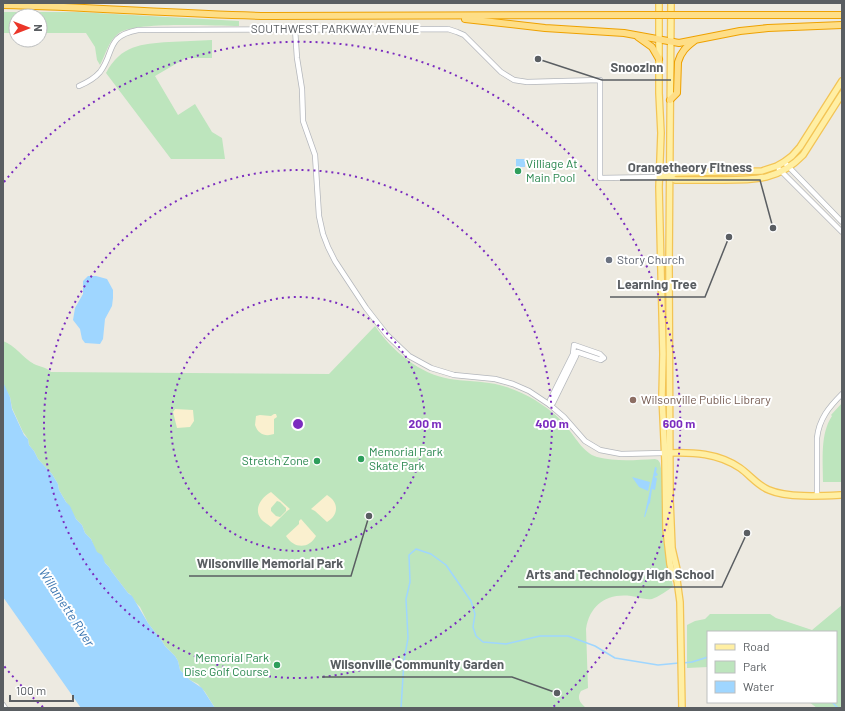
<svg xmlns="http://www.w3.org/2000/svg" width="845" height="711" viewBox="0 0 845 711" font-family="Barlow,sans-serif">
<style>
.green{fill:#bde5bd}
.sand{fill:#faf0cf;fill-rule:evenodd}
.water{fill:#9fd6ff}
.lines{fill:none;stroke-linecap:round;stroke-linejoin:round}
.stream{stroke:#9fd6ff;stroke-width:1.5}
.minor-casing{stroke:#b4b7bc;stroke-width:6}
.major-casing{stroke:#f3c455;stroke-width:8}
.highway-casing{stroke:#eea100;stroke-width:8}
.minor{stroke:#fff;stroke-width:4.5}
.major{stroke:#ffefa4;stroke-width:5.5}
.highway{stroke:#fede87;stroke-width:6}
.highway-bridge-casing{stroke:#eea100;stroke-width:8;stroke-linecap:butt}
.highway-bridge{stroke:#fede87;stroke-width:6}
.ring{fill:none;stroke:#7b2cbf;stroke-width:2;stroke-dasharray:2 4}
.leisure-dot{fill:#2e9e5b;stroke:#fff;stroke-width:1.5}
.worship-dot{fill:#6b7280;stroke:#fff;stroke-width:1.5}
.education-dot{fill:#8d6e63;stroke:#fff;stroke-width:1.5}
.labels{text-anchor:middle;stroke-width:4;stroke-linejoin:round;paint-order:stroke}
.street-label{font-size:12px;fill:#5a5e62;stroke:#fff}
.leisure-label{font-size:12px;fill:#27864d;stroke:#fff;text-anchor:start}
.worship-label{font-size:12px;fill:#5b616d;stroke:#fff;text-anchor:start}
.education-label{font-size:12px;fill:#785e54;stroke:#fff;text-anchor:start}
.water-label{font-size:13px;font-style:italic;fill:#3c77b2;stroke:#fff}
.centre{fill:#7b2cbf;stroke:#fff;stroke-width:2}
.ring-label{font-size:12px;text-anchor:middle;font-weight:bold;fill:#7b2cbf;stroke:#fff;stroke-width:4;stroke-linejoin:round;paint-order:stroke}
.leader{fill:none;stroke:#5a5e62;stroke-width:1.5}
.callout-dot{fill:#5a5e62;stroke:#fff;stroke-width:1.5}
.callout-label{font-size:13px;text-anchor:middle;font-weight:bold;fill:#5a5e62;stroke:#fff;stroke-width:4;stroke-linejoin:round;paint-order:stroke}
</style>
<rect width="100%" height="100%" fill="#edeae1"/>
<g class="green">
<path d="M 3,12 L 78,12 L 239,21 L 239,26 C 215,26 137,21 119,33 C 108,41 106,54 100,65 L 97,60 L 95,47 L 86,33 L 40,33 L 40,16 L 16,16 L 16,33 L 3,33 Z"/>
<path d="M 212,40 L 212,58 L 186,58 L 155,76 L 178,115 L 195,104 L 212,132 L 222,138 L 225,159 L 171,159 L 106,73 C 121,45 141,44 169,42 C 184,41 198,41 212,40 Z"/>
<path d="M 375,326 C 392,351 420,374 450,379 C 463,381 476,381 489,383 C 505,385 522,392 535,400 C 546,407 557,415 565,425 C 575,436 583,453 597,457 C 616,462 636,460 655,459 L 658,460 L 660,463 L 663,479 L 664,545 L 673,586 C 669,590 658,597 652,599 C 645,600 638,597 631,596 C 606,593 590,605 586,629 L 588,688 L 581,691 C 576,699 581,703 586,708 L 215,708 L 205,692 L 198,684 L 190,680 L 180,670 L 178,661 L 175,656 L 165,646 L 162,641 L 148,623 L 140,607 L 136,603 L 130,594 L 128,593 L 112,572 L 109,567 L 105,563 L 95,550 L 91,539 L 85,533 L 82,525 L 76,519 L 59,490 L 58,484 L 52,474 L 38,459 L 34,451 L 29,445 L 28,439 L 23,432 L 12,408 L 10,397 L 3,384 L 3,341 C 15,345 23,358 34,364 C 40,367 46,367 51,372 L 329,374 Z"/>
<path d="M 842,403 L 842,482 L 823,482 C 823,460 820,434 832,416 L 831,415 Z"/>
<polygon points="842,605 842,708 817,708 809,702 836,702 836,632 708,632 708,667 687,668 687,625 695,621 705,619 710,614 770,614 776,618 812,630"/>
</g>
<g class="sand">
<polygon points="175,409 193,410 194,421 190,427 177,428 173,412"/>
<path d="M 274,414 L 276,414 L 277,417 L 274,419 L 274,434 C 265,437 258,434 255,425 L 256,416 L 260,415 L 271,416 Z"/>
<path d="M 271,492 L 290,509 L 287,511 L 271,527 C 268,524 263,522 261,519 C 253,508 262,497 271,492 ZM 277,501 L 280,502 L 286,508 L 286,511 L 280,517 L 276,516 L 271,511 L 271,508 Z"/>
<path d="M 327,495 C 339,502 339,515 327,522 L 315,511 L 311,509 Z"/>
<path d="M 301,519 L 316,536 C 309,549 294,549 286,536 L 299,524 L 299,521 Z"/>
</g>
<g class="water">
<polygon points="516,159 525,159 525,167 521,167 521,175 516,176"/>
<polygon points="88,276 96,276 107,279 113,290 113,298 112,306 105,319 103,339 100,344 85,343 82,339 80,329 73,320 75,308 83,294 83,281"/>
<polygon points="3,382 10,397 12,409 24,435 28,439 29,445 34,451 38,459 52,474 58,484 59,490 66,502 70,506 76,519 82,525 85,533 91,539 97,552 102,555 105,563 109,567 112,572 128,593 132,596 148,623 162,641 165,646 175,656 178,661 180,670 190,680 202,688 215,708 81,708 3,597"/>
<polygon points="655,467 656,467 657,469 656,472 658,475 654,477 657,478 655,490 652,489 650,503 649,504 645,517 644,517"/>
<polygon points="632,477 650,482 648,491 639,487"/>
</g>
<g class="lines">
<g class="stream">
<polyline points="683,663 692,662 708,657"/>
<polyline points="832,702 838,708"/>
<polyline points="401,708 404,661 408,638 406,599 410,582 409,555 416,549 431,554 446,565 471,601 475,614 473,627 476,636 483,642 506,644 540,636 568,636 595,646 615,658 658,665 679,663"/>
</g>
<g class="minor-casing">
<g id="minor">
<polyline points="295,29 297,58 302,89 303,121 315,155 319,216 323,234 328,247 335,261 366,308 387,335 409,356 431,368 454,375 495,379 513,384 529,391 550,405 564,417 585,441 600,450 621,454 664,453"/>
<path d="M 79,86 C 86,83 94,79 100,72 C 115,53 105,36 138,30 L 448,29 L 457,32 L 464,35 L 501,72 L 514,80 L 527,82 L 600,80 L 600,178 L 660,177"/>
<polyline points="784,162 842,222"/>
<polyline points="779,169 842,232"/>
<polygon points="574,345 600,354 604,358 601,360 577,352 576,356 553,403 550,405 550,400 573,354"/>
<path d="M 817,495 L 817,438 C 819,419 829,407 842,394"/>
<polyline points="3,705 5,708"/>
</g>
</g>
<g class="major-casing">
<g id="major">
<polyline points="659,3 659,93 661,133 659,187 663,354 662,396 665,461 666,529 670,564 673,576 677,580"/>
<polyline points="671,3 669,267 670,499 672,548 678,574 677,580 680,602 682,708"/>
<path d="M 669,176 L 675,180 C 691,180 708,180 724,180 C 756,180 779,180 803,155 L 842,94"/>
<polyline points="660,177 669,176 675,173 762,171 777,166 784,162 792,156 800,147 842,81"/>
<path d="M 667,453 C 693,452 718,453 740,468 C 750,475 758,486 769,490 C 787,498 822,496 842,495"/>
</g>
</g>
<g class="highway-casing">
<g id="highway">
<path d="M 3,5 C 91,7 179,14 268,16 L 647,15"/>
<polyline points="686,15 842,15"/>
<polyline points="465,19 545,28 624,33 679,43 740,31 768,28 842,25"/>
<polyline points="638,37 652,47 659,59"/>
<path d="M 670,100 L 677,93 L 678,62 C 681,52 686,47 694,41"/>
</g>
</g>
<use href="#minor" class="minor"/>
<use href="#major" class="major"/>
<use href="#highway" class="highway"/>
<g class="highway-bridge-casing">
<polyline id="highway-bridge" points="647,15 686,15"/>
</g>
<use href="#highway-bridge" class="highway-bridge"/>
</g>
<g class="ring">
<circle cx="298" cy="424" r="127"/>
<circle cx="298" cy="424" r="254"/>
<path d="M43 707A381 381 0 0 1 4 666M4 182A381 381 0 1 1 553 707"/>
</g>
<g class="leisure-dot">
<circle cx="518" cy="171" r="4"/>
<circle cx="361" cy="459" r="4"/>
<circle cx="317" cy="461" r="4"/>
<circle cx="277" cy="665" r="4"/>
</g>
<circle class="worship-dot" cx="609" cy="260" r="4"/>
<circle class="education-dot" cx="633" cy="400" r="4"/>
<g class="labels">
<g class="street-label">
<text x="335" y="33">SOUTHWEST PARKWAY AVENUE</text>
</g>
<g class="leisure-label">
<text x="526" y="168">Villiage At<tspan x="526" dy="14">Main Pool</tspan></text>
<text x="369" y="456">Memorial Park<tspan x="369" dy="14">Skate Park</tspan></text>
<text x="309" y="465" text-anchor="end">Stretch Zone</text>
<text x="269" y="662" text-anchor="end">Memorial Park<tspan x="269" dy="14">Disc Golf Course</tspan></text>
</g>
<g class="worship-label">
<text x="617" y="264">Story Church</text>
</g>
<g class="education-label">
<text x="641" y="404">Wilsonville Public Library</text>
</g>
<g class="water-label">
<text transform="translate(67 607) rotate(57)" y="5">Willamette River</text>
</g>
</g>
<circle cx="298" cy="424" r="6" class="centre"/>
<g class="ring-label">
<text x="425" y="428">200 m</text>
<text x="552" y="428">400 m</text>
<text x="679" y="428">600 m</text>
</g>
<path class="leader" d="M538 59L602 80H671M773 228L760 180H620M729 237L705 297H610M369 516L351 576H189M747 533L722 587H518M557 693L512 677H322"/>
<g class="callout-dot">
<circle cx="538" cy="59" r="4"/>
<circle cx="773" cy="228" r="4"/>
<circle cx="729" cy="237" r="4"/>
<circle cx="369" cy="516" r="4"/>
<circle cx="747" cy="533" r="4"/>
<circle cx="557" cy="693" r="4"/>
</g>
<g class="callout-label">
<text x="637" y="72">SnoozInn</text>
<text x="690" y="172">Orangetheory Fitness</text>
<text x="657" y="289">Learning Tree</text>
<text x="270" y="568">Wilsonville Memorial Park</text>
<text x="620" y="579">Arts and Technology High School</text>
<text x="417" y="669">Wilsonville Community Garden</text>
</g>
<rect width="845" height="711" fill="none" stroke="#5a5e62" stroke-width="8"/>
<rect x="707" y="631" width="130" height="72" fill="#ffffff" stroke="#bdbfc0"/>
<rect x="715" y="644" width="20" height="6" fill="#ffefa4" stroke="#bdbfc0"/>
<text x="743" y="651" font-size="12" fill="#5a5e62">Road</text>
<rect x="715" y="661" width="20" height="12" fill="#bde5bd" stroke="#bdbfc0"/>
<text x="743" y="671" font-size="12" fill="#5a5e62">Park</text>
<rect x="715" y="681" width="20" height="12" fill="#9fd6ff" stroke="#bdbfc0"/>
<text x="743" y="691" font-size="12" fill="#5a5e62">Water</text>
<g transform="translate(28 28) rotate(90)"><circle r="19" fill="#ffffff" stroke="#bdbfc0"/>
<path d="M0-3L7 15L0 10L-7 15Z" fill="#eb3629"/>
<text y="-6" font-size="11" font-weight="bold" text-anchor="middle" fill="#5a5e62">N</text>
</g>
<path d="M10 695v6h63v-6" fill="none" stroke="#5a5e62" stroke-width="2"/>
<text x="16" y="695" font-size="12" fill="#5a5e62" stroke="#ffffff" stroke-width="3" paint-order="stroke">100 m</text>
</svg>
